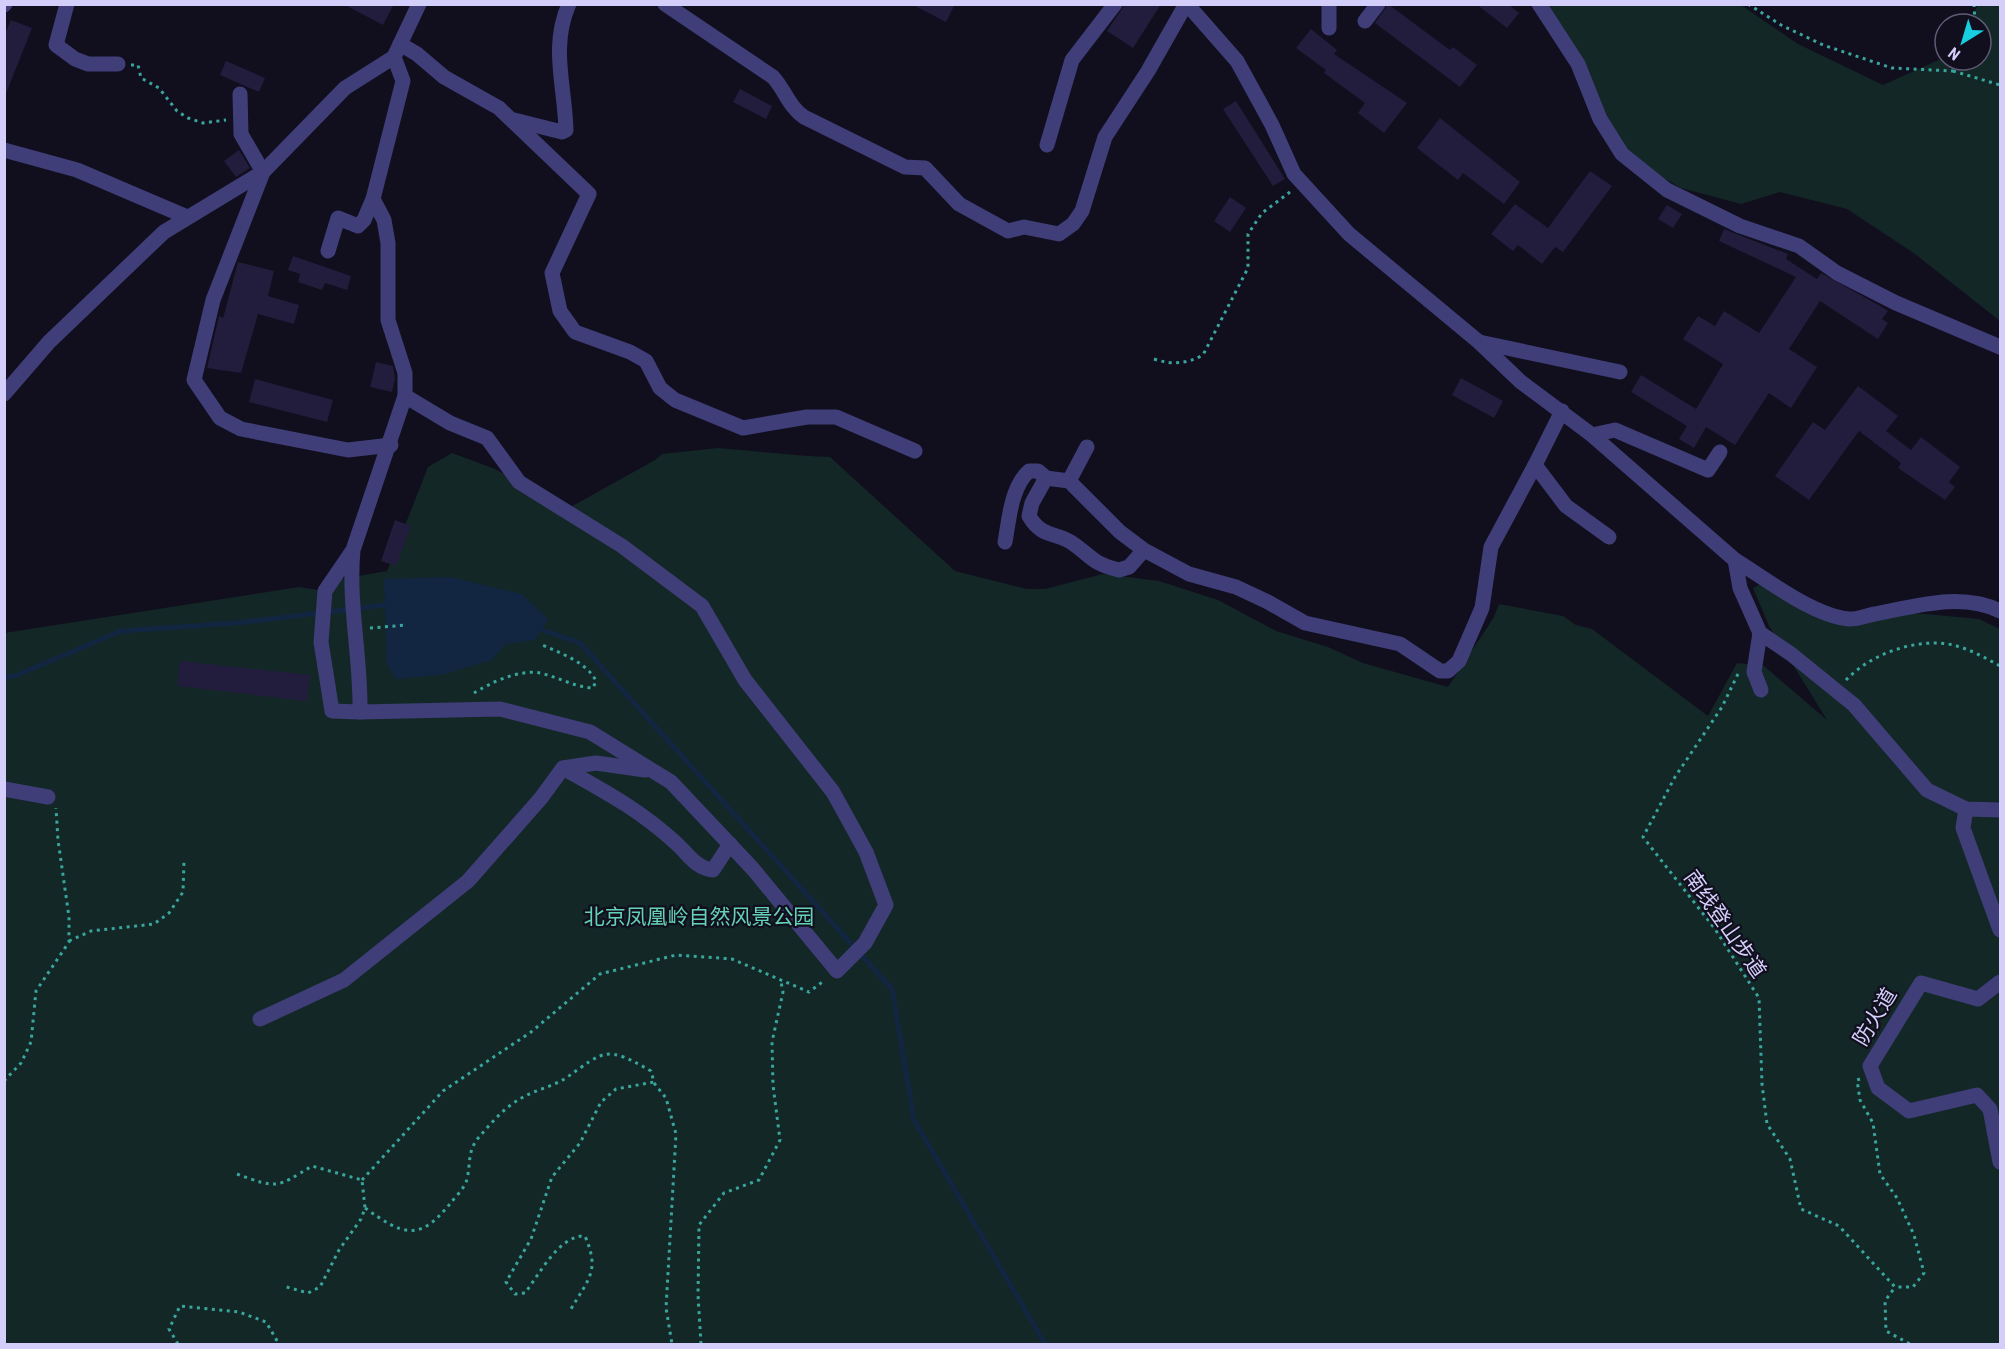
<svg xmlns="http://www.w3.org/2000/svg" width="2005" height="1349" viewBox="0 0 2005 1349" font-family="'Roboto Condensed','Noto Sans SC',sans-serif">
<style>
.green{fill:#122726}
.water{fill:#122642}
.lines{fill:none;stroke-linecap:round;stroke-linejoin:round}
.stream{stroke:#122642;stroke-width:5}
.building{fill:#221c3d}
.path{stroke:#39a59d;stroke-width:3;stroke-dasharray:3 4.5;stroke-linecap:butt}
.minor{stroke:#3f3e78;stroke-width:15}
.labels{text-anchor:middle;stroke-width:4.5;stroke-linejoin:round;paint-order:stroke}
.park-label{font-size:21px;fill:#63d2b5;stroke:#110e1e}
.street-label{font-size:21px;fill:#d4cffa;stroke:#110e1e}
</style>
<rect width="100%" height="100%" fill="#110e1e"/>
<g class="green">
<polygon points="1535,5 1741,5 1798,44 1883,85 1945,57 1945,60 1981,60 1981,24 1968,24 1978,5 2000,5 2000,321 1915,254 1847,209 1780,192 1741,204 1681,188 1639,164 1610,131"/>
<path d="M 718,448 C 756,451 792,456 830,457 L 955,571 L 1027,589 L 1045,589 L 1103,574 L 1159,581 L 1218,600 L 1276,631 L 1328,647 L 1363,663 L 1448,687 L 1494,617 L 1499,604 L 1563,616 L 1576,625 L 1592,629 L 1708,716 L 1737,663 L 1764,666 L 1827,720 L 1769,626 L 1753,588 L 1764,582 L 1849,622 L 1915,613 L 1979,619 L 2000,629 L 2000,1344 L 5,1344 L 4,633 L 299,587 L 325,591 L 341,579 L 387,571 L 428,467 L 452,453 L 495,469 L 567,509 L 655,460 L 662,454 Z"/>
</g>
<polygon class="water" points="450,577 522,594 548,619 535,640 506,644 492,660 441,675 396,679 387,664 384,579"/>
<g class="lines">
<g class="stream">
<polyline points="537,628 580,643 892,989 914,1120 1045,1344"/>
<polyline points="4,677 15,676 121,631 237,623 392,604"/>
</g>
</g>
<g class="building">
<polygon points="343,4 394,4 383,25"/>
<polygon points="911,4 955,4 946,22"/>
<polygon points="1125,4 1161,4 1133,48 1107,31"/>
<polygon points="1388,4 1450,50 1453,47 1477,65 1460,87 1375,23"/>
<polygon points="1476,4 1508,4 1519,13 1507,28"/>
<polygon points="11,20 32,28 5,96 4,36"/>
<polygon points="1311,29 1337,50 1334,54 1407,103 1384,133 1358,113 1365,103 1324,73 1326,70 1296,48"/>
<polygon points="226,61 265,78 259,92 220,75"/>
<polygon points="740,89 772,106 766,119 733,102"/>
<polygon points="1236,101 1285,179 1273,186 1223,109"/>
<polygon points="1440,118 1520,182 1504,204 1463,173 1458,180 1417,148"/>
<polygon points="239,150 250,168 236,177 224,161"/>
<polygon points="1590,171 1612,186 1563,252 1555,247 1542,264 1518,245 1513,251 1491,234 1515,204 1548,228"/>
<polygon points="1230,197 1246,208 1230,232 1214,221"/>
<polygon points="1667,205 1682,214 1673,228 1658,219"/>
<polygon points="1724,229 1788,254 1786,259 1817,279 1821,273 1882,307 1888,311 1882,319 1888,323 1878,339 1820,301 1789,349 1817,367 1791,408 1769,393 1735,445 1706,427 1694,448 1679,439 1687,426 1631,392 1641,375 1696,409 1723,364 1683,339 1698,316 1715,326 1724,311 1759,333 1796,277 1719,241"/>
<polygon points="293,256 351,276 347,290 325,283 322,290 298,282 300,274 288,270"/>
<polygon points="238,262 274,271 268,296 299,305 294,324 258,314 241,373 207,368 219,316 223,318"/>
<polygon points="376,362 393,366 395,379 392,392 370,387"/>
<polygon points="1461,378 1503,401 1494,418 1452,395"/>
<polygon points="255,379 333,400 327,422 249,402"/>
<polygon points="1858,386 1898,416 1886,431 1911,450 1921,437 1960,467 1949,482 1955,487 1945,500 1898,468 1901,463 1859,431 1809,500 1775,476 1813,422 1825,430"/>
<polygon points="395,520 411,526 396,566 381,561"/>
<polygon points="180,661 310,675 307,701 177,686"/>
</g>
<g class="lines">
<g class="path">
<polyline points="1748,4 1781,25 1823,45 1892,68 1953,71 1965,60"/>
<polyline points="1974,4 1975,24"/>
<polyline points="131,65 138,65 141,78 159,88 177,111 188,118 203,123 226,120"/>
<polyline points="1953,71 2000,85"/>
<path d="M 1154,359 C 1172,365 1186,364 1203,355 L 1248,268 L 1248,234 L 1262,213 L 1290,192"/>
<polyline points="370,628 407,625"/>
<polyline points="1738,674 1722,707 1675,777 1643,837 1715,929 1759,998 1762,1084 1767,1124 1790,1159 1801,1209 1839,1226 1895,1287 1885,1301 1886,1331 1910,1344"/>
<path d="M 1846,680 C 1869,656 1906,642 1939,643 C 1961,644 1982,656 2000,666"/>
<path d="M 474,693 C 490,683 519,669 540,673 C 558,677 574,687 593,688 L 596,681 C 587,662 558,652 540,644"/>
<polyline points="69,941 91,931 154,924 169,913 183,892 184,861"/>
<polyline points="1860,1079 1857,1080 1860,1100 1873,1123 1880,1174 1897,1198 1914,1235 1924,1273 1913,1287 1895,1287"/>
<polyline points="4,1081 21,1063 31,1042 36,991 69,942 69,917 58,840 56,808"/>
<polyline points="654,1083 666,1098 676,1134 666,1308 672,1344"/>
<path d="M 237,1174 C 278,1189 276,1188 312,1166 L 362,1180 L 365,1208 L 361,1219 L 339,1250 L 320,1287 L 308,1293 L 283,1286"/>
<polyline points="362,1180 443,1091 531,1032 600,974 676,955 732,959 809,992 825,980"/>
<path d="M 365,1208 C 402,1234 418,1243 449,1205 C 455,1197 465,1188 467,1179 C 471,1162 467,1150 480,1136 C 491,1123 505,1107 520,1099 C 534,1090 552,1087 566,1078 C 606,1050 605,1045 651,1071 L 654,1082 L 616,1089 L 601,1102 L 580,1143 L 552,1177 L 531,1239 L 506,1282 L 515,1294 L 525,1293 C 539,1275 559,1235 585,1236 C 600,1271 589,1278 571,1309"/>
<polyline points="178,1344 169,1329 180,1306 239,1312 266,1322 279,1344"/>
<polyline points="701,1344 698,1295 699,1225 724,1193 759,1180 780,1140 773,1085 772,1042 783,992 781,982"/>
</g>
<g class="minor">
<polyline points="67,4 56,45 75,59 88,64 118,64"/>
<path d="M 665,4 L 773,77 C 785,90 789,107 804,117 L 905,167 L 925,168 L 959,204 L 1008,231 L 1024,227 L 1059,234 L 1073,224 L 1082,211 L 1105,137 L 1148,71 L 1186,4"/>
<polyline points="1187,4 1237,61 1272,125 1294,174 1349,234 1479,342 1521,382 1592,435 1735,560 1740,588 1760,633 1791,654 1854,705 1927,790 1966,809 2000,810"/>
<polyline points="1539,4 1578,64 1600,119 1622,154 1667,190 1740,226 1799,246 1837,273 1896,303 2000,347"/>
<polyline points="4,5 5,4"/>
<polyline points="1365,21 1378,4"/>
<polyline points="1329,28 1329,4"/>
<polyline points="400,44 417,54 444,77 499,108 589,194 552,273 560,311 575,332 630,352 646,361 660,388 675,400 743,428 807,417 836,417 915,451"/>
<polyline points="240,94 241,134 263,172"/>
<path d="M 514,120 L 562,132 L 566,130 C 565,86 550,47 569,4"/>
<polyline points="1047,145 1072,60 1115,4"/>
<polyline points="4,150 77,170 187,217"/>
<polyline points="263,172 213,300 194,380 220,418 241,429 348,450 391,445"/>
<polyline points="328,251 338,218 358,226 364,220 373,199"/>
<polyline points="1479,342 1620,372"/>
<polyline points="4,394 49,342 164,232 263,172 345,88 394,57 419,4"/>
<polyline points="1562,411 1535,465 1566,506 1609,537"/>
<polyline points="1592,435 1615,430 1708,470 1720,452"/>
<polyline points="1069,481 1087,447"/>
<path d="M 1005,542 C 1009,520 1011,487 1029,471 L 1038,471 L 1046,478"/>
<path d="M 353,550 L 325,591 L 321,642 L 332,711 L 360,712 C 361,658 348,604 353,550 L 405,396 L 405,373 L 388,320 L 388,243 L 384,220 L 373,199 L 403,81 L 394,57"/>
<path d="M 1144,550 L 1129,567 L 1119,570 C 1094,564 1094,559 1075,545 C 1058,531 1043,540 1029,516 L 1032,503 L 1046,478 L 1069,481 L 1120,532 L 1144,550 L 1189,574 L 1236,587 L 1268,602 L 1305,623 L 1400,644 L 1440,671 L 1448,671 L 1459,661 L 1482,608 L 1491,547 L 1535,465"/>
<path d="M 1735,560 C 1766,579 1813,616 1849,619 C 1857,620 1867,615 1875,614 C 1916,606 1962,592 2000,611"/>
<polyline points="1760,633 1754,672 1761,690"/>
<polyline points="360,712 500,709 590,732 671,782 753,869 837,971 865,943 886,905 866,852 833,792 745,680 702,606 622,546 519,482 487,438 450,423 405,396"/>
<path d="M 563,768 C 606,792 640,810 677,844 C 689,855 696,868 713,870 L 730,844"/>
<polyline points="4,789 48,797"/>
<polyline points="1966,809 1963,828 2000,930"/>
<polyline points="2000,982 1978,999 1921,983 1870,1066 1878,1088 1909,1111 1977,1095 1990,1109 2000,1162"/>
<polyline points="260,1019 344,980 468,881 541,798 563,768 596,763 645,770"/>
</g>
</g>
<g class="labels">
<g class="park-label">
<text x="699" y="924">北京凤凰岭自然风景公园</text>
</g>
<g class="street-label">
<text transform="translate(1725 924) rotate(55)" y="7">南线登山步道</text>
<text transform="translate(1875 1017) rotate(-59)" y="7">防火道</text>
</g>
</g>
<rect width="2005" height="1349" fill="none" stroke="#d4cffa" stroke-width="12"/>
<g transform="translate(1963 42) rotate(217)"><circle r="28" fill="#110e1e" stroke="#5f5b76" stroke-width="1.5"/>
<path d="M0-4.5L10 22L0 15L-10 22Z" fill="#16cee0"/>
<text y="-9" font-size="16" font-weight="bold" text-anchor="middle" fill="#d4cffa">N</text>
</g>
</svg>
